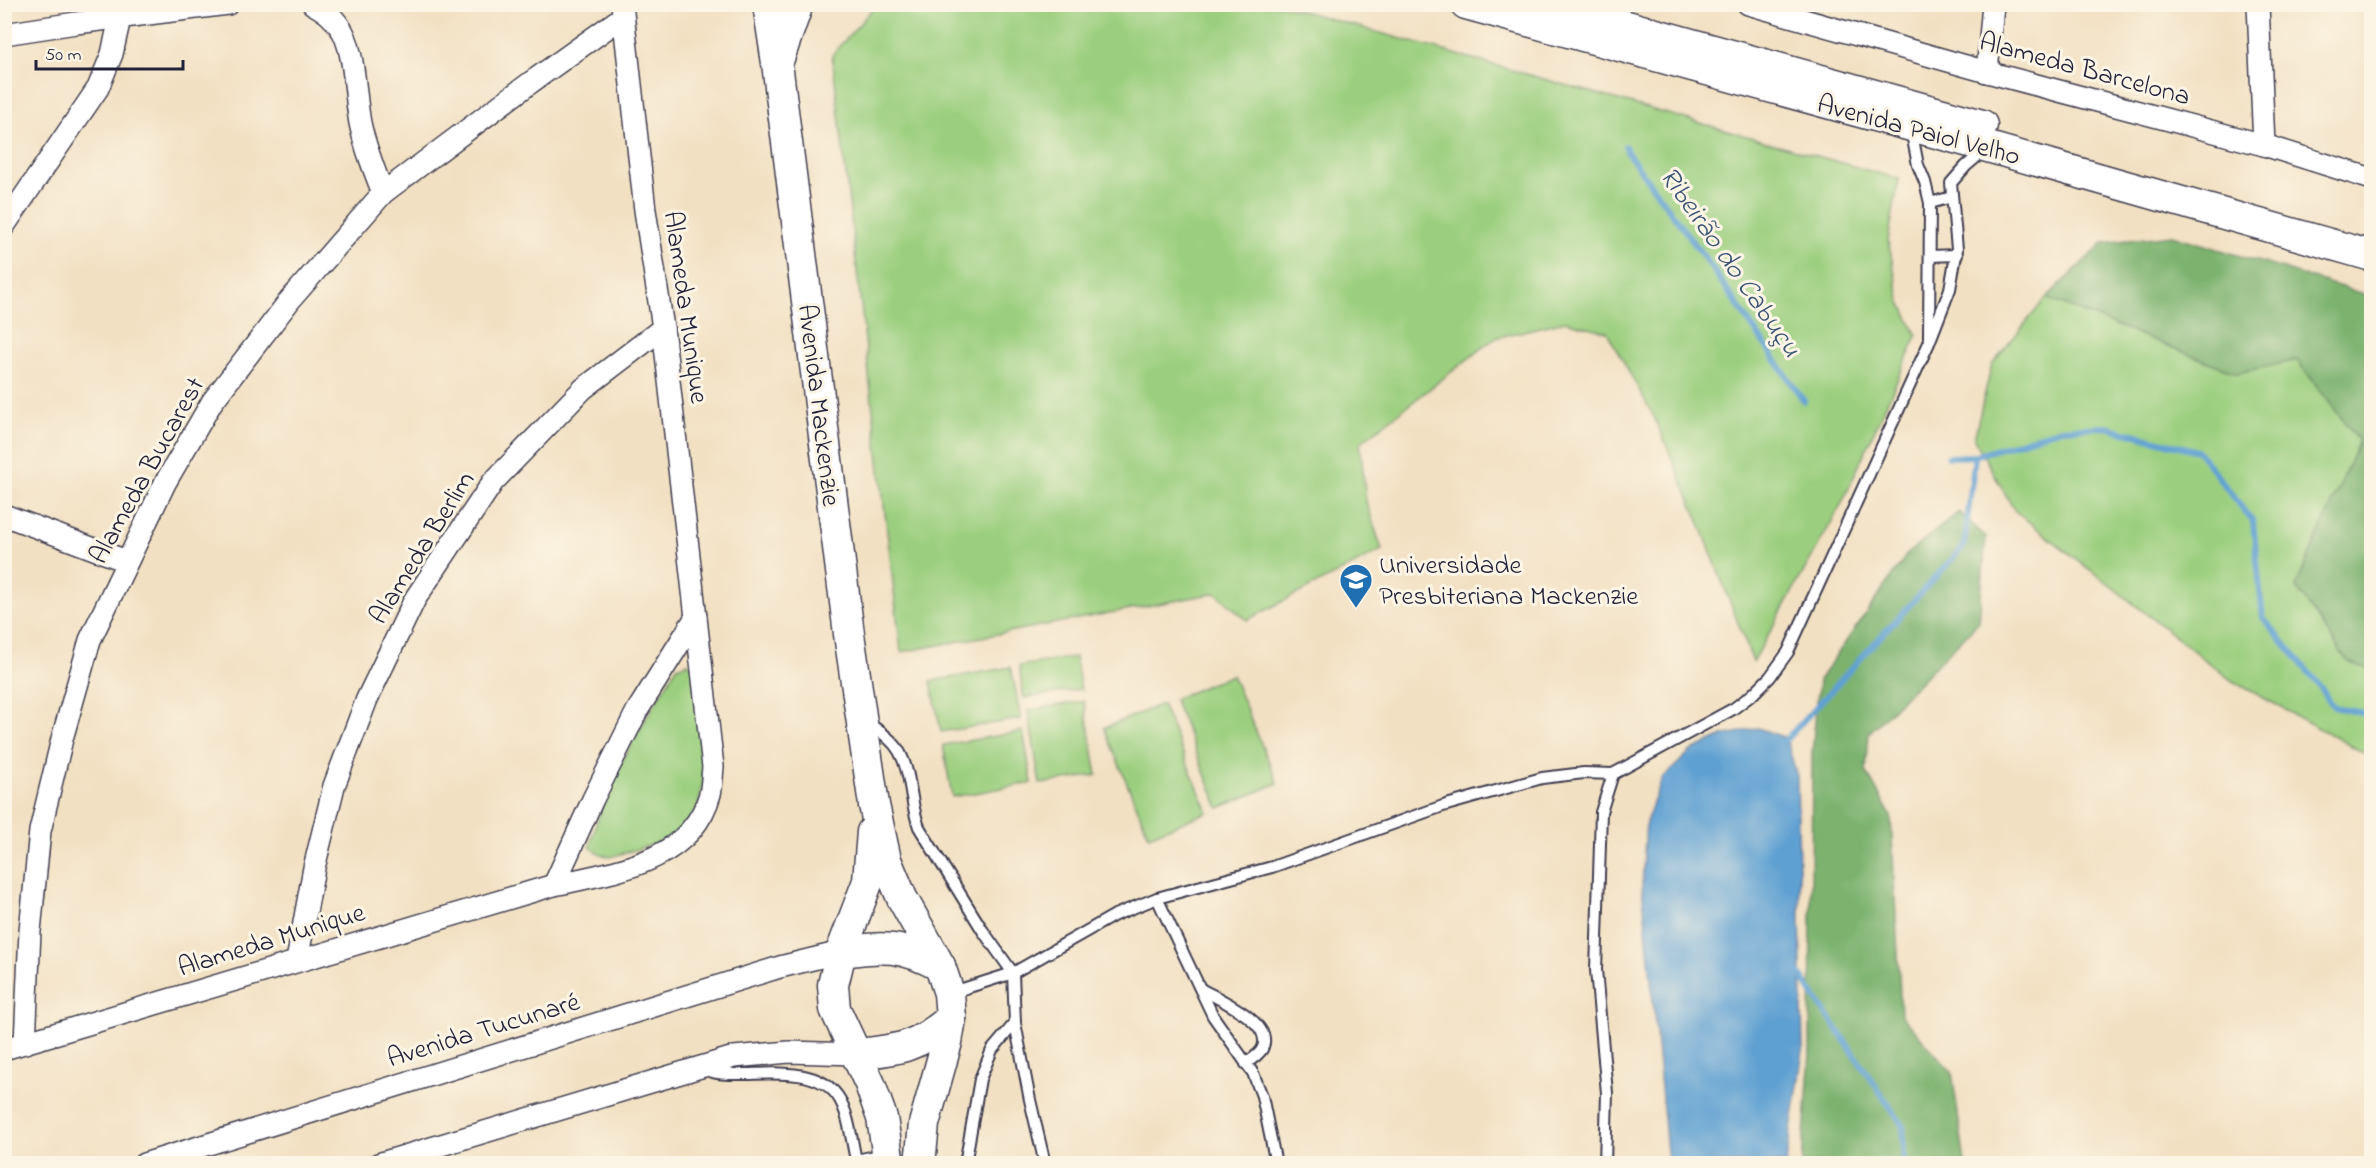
<svg xmlns="http://www.w3.org/2000/svg" width="2376" height="1168" viewBox="0 0 2376 1168" font-family="'Indie Flower',sans-serif">
<style>
.green{fill:#9bcf7f;stroke:#5e785d;stroke-width:1.5}
.forest{fill:#7cb26e;stroke:#4f6a54;stroke-width:1.5}
.water{fill:#5fa0d2;stroke:#406186;stroke-width:1.5}
.lines{fill:none;stroke-linecap:round;stroke-linejoin:round}
.stream{stroke:#5fa0d2;stroke-width:6}
.service-casing{stroke:#413e4f;stroke-width:14}
.minor-casing{stroke:#413e4f;stroke-width:24}
.secondary-casing{stroke:#413e4f;stroke-width:33}
.service{stroke:#fff;stroke-width:10}
.minor{stroke:#fff;stroke-width:21}
.secondary{stroke:#fff;stroke-width:30}
.labels{text-anchor:middle;stroke-width:6;stroke-linejoin:round;paint-order:stroke}
.street-label{font-size:27px;fill:#22223b;stroke:#fcf5e5}
.poi-label{font-size:27px;fill:#22223b;stroke:#fcf5e5;text-anchor:start}
.water-label{font-size:28px;font-style:italic;fill:#3a5477;stroke:#fcf5e5}
</style>
<rect width="100%" height="100%" fill="#fcf5e5"/>
<filter id="ink" filterUnits="userSpaceOnUse"><feTurbulence type="fractalNoise" baseFrequency=".0167" numOctaves="2"/><feDisplacementMap in="SourceGraphic" scale="12" xChannelSelector="R" yChannelSelector="G"/><feConvolveMatrix kernelMatrix="1 2 1 2 8 2 1 2 1" color-interpolation-filters="sRGB"/></filter>
<filter id="wash" filterUnits="userSpaceOnUse"><feTurbulence type="fractalNoise" baseFrequency=".008" numOctaves="4" result="noise"/><feDisplacementMap in="SourceGraphic" scale="24" xChannelSelector="R" yChannelSelector="G"/><feGaussianBlur stdDeviation="1.35" result="paint"/><feColorMatrix in="noise" values="0 0 0 0 0 0 0 0 0 0 0 0 0 0 0 0 0 1.4 0 .05"/><feComposite in="paint" operator="in"/></filter>
<g filter="url(#wash)">
<rect width="100%" height="100%" fill="#f2e0c2"/>
<g class="green">
<polygon points="876,5 1281,5 1899,179 1888,241 1900,300 1917,336 1842,503 1753,662 1699,521 1654,417 1607,332 1565,321 1495,338 1360,443 1366,501 1382,550 1247,620 1216,593 901,652 832,55"/>
<polygon points="2046,298 2237,373 2297,360 2359,441 2296,587 2348,662 2371,670 2371,757 2231,680 2015,511 1974,439 1992,364"/>
<polygon points="1075,657 1081,689 1024,698 1019,666"/>
<path d="M 687,663 L 694,666 L 707,769 L 698,807 L 675,838 L 611,857 L 600,854 L 590,847 C 604,782 643,724 677,667 Z"/>
<polygon points="1011,667 1021,719 941,732 931,681"/>
<polygon points="1232,675 1278,783 1219,808 1174,699"/>
<polygon points="1084,701 1097,775 1040,784 1028,710"/>
<polygon points="1162,704 1208,812 1149,836 1104,728"/>
<polygon points="1023,731 1032,783 952,797 943,745"/>
</g>
<g class="forest">
<polygon points="2172,235 2371,296 2371,670 2348,662 2296,587 2359,441 2297,360 2237,373 2046,298 2103,243"/>
<polygon points="1959,512 1986,537 1979,622 1869,733 1866,771 1891,816 1901,1015 1952,1072 1965,1163 1802,1163 1810,1053 1812,753 1819,680 1908,553"/>
</g>
<polygon class="water" points="1758,728 1786,738 1797,776 1803,1051 1786,1163 1668,1163 1642,885 1646,822 1662,779 1692,750 1723,736"/>
<g class="lines">
<g class="stream">
<polyline points="1625,146 1627,152 1709,264 1804,401"/>
<polyline points="1948,457 1975,456 2061,429 2106,427 2198,451 2253,522 2263,618 2316,681 2334,707 2372,715"/>
<polyline points="1781,745 1964,546 1975,456"/>
<polyline points="1796,969 1903,1126 1904,1164"/>
</g>
</g>
</g>
<g filter="url(#ink)">
<g class="lines">
<g class="service-casing">
<g id="service">
<polyline points="1911,129 1918,165 1925,182 1930,203 1929,336"/>
<polyline points="1930,203 1952,197"/>
<polyline points="1930,256 1957,255"/>
<path d="M 868,723 C 879,731 892,739 899,751 C 912,774 910,803 919,827 L 983,931 L 1013,973 L 1015,1023 L 1030,1100 L 1045,1164"/>
<polyline points="1157,898 1213,1016 1253,1073 1262,1096 1276,1164"/>
<path d="M 1201,989 C 1218,999 1273,1022 1263,1047 C 1261,1054 1251,1059 1246,1064"/>
<polyline points="950,993 1013,973 1115,915 1157,898 1272,867 1443,806 1542,778 1584,773 1613,774 1733,709 1753,694 1770,677 1788,652 1929,343 1950,289 1957,249 1951,183 1966,166 1985,150"/>
<path d="M 704,1068 C 715,1075 728,1074 740,1074 C 775,1074 827,1066 843,1106 C 850,1122 852,1143 856,1160"/>
<polyline points="856,1164 856,1160 885,1154"/>
<polyline points="965,1164 980,1079 992,1050 1015,1023"/>
<polyline points="1605,1164 1607,1093 1596,970 1601,812 1613,774"/>
</g>
</g>
<g class="minor-casing">
<g id="minor">
<path d="M 313,4 C 326,11 335,18 343,32 C 355,56 355,96 360,123 C 365,147 374,170 383,193"/>
<polyline points="1748,4 1987,72 2264,145 2372,179"/>
<polyline points="2258,4 2264,145"/>
<polyline points="4,34 76,23 228,4"/>
<polyline points="1987,72 1993,4"/>
<polyline points="4,226 98,88 112,54 120,18"/>
<polyline points="4,515 126,561"/>
<polyline points="554,885 593,799 637,711 696,617"/>
<polyline points="297,961 314,868 334,786 367,699 415,599 493,482 583,389 663,328"/>
<polyline points="25,1043 30,931 40,831 62,739 90,640 165,483 212,402 290,300 383,193 530,83 621,18"/>
<path d="M 4,1049 L 554,885 C 613,872 691,863 710,794 C 712,786 712,776 713,767 L 663,328 L 645,210 L 622,4"/>
<polyline points="144,1164 780,967 841,952"/>
<polyline points="378,1164 734,1057 789,1052 856,1054"/>
</g>
</g>
<g class="secondary-casing">
<g id="secondary">
<polyline points="768,4 777,63 849,634 874,805 886,860 902,898 940,966 949,993 951,1018 947,1042 924,1124 920,1164"/>
<polyline points="1466,4 1988,147 2372,256"/>
<polyline points="1548,4 1982,125"/>
<polyline points="778,61 798,4"/>
<polyline points="872,832 868,881 841,952 833,985 835,1009 870,1084 882,1118 889,1164"/>
<path d="M 841,952 C 885,946 901,945 940,966"/>
<path d="M 856,1054 C 898,1050 919,1047 951,1018"/>
</g>
</g>
<use href="#service" class="service"/>
<use href="#minor" class="minor"/>
<use href="#secondary" class="secondary"/>
</g>
</g>
<defs>
<g id="university-pin" transform="scale(1.725)"><path d="M0 17L-7.5 6A9.5 9.5 0 1 1 7.5 6Z" fill="#1f6fb2" stroke="#fcf5e5"/><path d="M0-5L7-2L0 1L-7-2ZM-4 1L0 2.5L4 1V4Q0 6-4 4Z" fill="#fff"/></g>
</defs>
<g fill-rule="evenodd">
<use href="#university-pin" x="1356" y="580"/>
</g>
<g class="labels">
<g class="street-label">
<text transform="translate(2085 68) rotate(15)" y="9">Alameda Barcelona</text>
<text transform="translate(1919 129) rotate(15)" y="9">Avenida Paiol Velho</text>
<text transform="translate(687 307) rotate(82)" y="9">Alameda Munique</text>
<text transform="translate(820 405) rotate(83)" y="9">Avenida Mackenzie</text>
<text transform="translate(146 470) rotate(-61)" y="9">Alameda Bucarest</text>
<text transform="translate(421 547) rotate(-58)" y="9">Alameda Berlim</text>
<text transform="translate(271 939) rotate(-17)" y="9">Alameda Munique</text>
<text transform="translate(483 1029) rotate(-17)" y="9">Avenida Tucunaré</text>
</g>
<g class="poi-label">
<text x="1379" y="573">Universidade<tspan x="1379" dy="31">Presbiteriana Mackenzie</tspan></text>
</g>
<g class="water-label">
<text transform="translate(1732 261) rotate(55)" y="10">Ribeirão do Cabuçu</text>
</g>
</g>
<rect width="2376" height="1168" fill="none" stroke="#fcf5e5" stroke-width="24"/>
<path d="M36 60v9h147v-9" fill="none" stroke="#22223b" stroke-width="3"/>
<text x="45" y="60" font-size="18" fill="#22223b" stroke="#fcf5e5" stroke-width="4.5" paint-order="stroke">50 m</text>
</svg>
